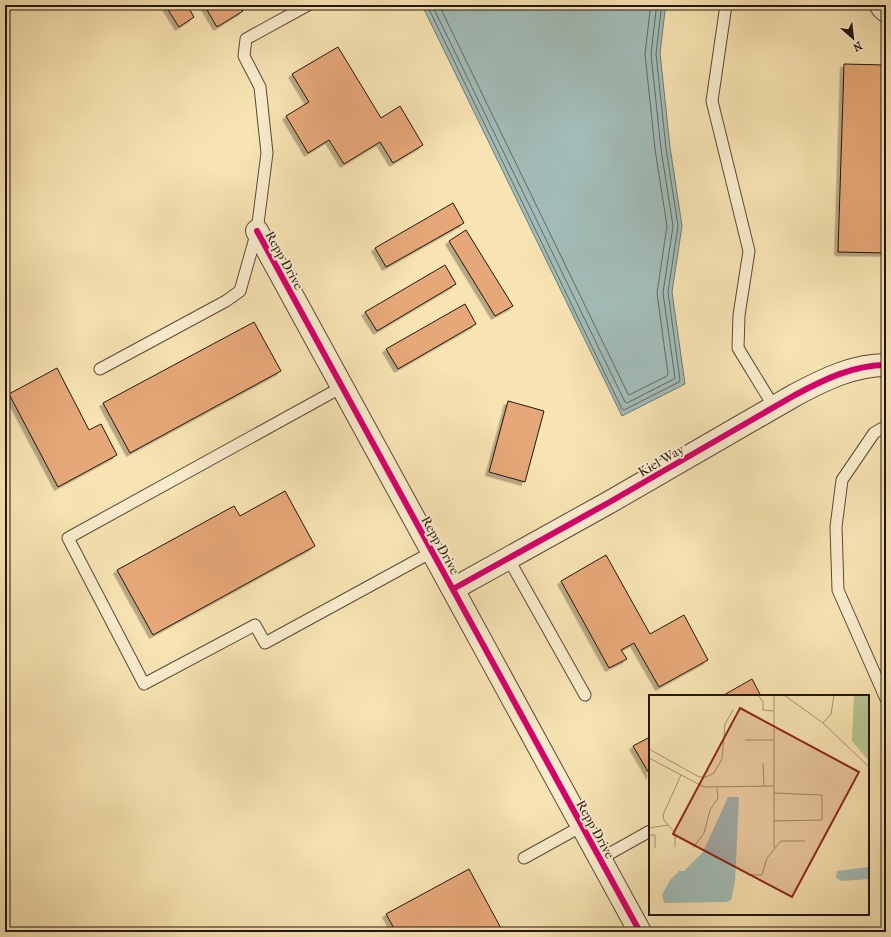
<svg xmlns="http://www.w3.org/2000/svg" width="891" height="937" viewBox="0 0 891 937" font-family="'IM FELL French Canon',serif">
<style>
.water{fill:#a2bcb8;stroke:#6f7a74}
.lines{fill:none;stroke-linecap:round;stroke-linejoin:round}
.shore{stroke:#626963;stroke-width:1}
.building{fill:#e7a879;stroke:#22160e;filter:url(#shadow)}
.service-casing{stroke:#584a37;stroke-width:13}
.minor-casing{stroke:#584a37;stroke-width:24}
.service{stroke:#faedce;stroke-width:11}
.minor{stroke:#faedce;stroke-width:22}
.cycleway-casing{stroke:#faedce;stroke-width:8}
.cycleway{stroke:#d6006c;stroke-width:6}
.labels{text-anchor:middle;stroke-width:4;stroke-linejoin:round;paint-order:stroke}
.street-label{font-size:13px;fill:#22160e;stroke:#faedce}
.inset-road{fill:none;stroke:#a29271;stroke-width:1}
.view{fill:#8f2418;fill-opacity:0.15;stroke:#8f2418;stroke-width:2}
.inset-edge{fill:none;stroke:#22160e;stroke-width:2}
</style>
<defs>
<filter id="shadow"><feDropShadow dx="-3.5" dy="3.5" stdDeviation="0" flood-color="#0004"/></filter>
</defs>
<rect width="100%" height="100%" fill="#f8e4b3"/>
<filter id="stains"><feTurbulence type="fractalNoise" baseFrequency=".005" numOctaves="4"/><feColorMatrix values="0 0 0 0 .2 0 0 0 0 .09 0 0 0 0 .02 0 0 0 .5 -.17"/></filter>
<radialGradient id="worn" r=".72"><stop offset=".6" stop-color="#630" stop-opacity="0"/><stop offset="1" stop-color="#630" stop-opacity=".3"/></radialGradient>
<polygon class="water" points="422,5 665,5 665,11 660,53 670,147 682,226 672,292 685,384 622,416"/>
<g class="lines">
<g class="shore">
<polyline points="427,5 622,409 624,410 679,382 680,380 668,292 678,226 666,148 656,54 661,11 661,5"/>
<polyline points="432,5 625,402 627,403 674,379 675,378 663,293 673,226 661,149 651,54 656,11 656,5"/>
<polyline points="439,5 628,394 629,395 667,376 668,374 657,293 667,226 655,149 645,54 650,11 650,5"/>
</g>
</g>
<g class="building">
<polygon points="165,5 187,5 194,17 179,27"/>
<polygon points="204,5 239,5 243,11 217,27"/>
<polygon points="338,47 381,118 400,106 423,145 393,163 380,142 344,164 329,140 308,153 286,116 309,102 292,74"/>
<polygon points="844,64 886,65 886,253 838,252"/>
<polygon points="453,203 464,223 386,267 375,248"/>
<polygon points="466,230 513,306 495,316 449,241"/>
<polygon points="445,265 456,284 377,331 365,312"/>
<polygon points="465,304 476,324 398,369 386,349"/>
<polygon points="254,322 281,371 130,453 103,403"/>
<polygon points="57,368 89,430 101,424 117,455 58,487 9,394"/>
<polygon points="508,401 544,411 525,482 489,472"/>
<polygon points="285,491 315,546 153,635 117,570 234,506 240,516"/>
<polygon points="606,555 650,634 684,615 708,660 659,687 634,643 621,650 627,659 609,668 561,581"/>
<polygon points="752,679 761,696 722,696"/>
<polygon points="650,737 650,775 633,746"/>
<polygon points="469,869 503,932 396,932 386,914"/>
</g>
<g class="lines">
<g class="service-casing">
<g id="service">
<polyline points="726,5 712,101 749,251 739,315 738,348 774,407"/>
<polyline points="874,5 878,11 886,18"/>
<polyline points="100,369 226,301 240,291 257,231 267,153 260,87 244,56 246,39 308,5"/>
<polyline points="342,387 68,538 144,684 255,625 265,643 432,552"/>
<polyline points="886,426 874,433 842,480 836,527 838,590 886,699"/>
<polyline points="508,558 585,695"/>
<polyline points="524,858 582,826"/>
<polyline points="600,859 650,831"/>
</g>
</g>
<g class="minor-casing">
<g id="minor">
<polyline points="257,231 640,932"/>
<path d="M 453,589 L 608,503 L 795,395 C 823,380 853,365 886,365"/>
</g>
</g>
<use href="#service" class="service"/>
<use href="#minor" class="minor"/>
<g class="cycleway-casing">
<g id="cycleway">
<polyline points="257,231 640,932"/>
<path d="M 453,589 L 608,503 L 795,395 C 823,380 853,365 886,365"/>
</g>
</g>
<use href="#cycleway" class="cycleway"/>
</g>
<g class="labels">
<g class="street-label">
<text transform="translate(285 260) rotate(61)" y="5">Repp Drive</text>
<text transform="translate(661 460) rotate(-30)" y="5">Kiel Way</text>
<text transform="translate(441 545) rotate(61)" y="5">Repp Drive</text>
<text transform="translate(596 829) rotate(61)" y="5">Repp Drive</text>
</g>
</g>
<g transform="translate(649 695)">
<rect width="220" height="220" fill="#f8e4b3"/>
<path d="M 205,0 L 220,0 L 220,66 L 203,46 Z" fill="#b7c591"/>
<path d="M 79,102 L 90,102 L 86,187 L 82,205 L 77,207 L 15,208 L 13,200 L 21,185 L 30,176 L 35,176 L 54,157 ZM 220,172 L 220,184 L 193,186 L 187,183 L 188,176 Z" fill="#a2bcb8"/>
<path class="inset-road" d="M 109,0 L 114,7 L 114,15 L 124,16M 125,0 L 125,153M 135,0 L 174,28 L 220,72M 174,28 L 182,19 L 185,0M 96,45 L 124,45M 0,54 L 50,82 L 57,82 L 65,78 L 73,64 L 76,29 L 84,15M 0,63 L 55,92 L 125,91M 114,68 L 115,91M 125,98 L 173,100 L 173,125 L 125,126M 0,133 L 19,130M 0,140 L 6,140 L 6,153M 26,152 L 26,138 L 15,125 L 14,120 L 32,80M 44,153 L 55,138 L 61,115 L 69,103 L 68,93M 99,180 L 113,180 L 118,163 L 132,146 L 156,146"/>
<path class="view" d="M 91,13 L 210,77 L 143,202 L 24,139 Z"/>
<rect width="220" height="220" class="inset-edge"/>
</g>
<rect width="891" height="937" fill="none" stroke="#f8e4b3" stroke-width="20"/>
<rect x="6" y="6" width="879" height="925" fill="none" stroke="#22160e" stroke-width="2"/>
<rect x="10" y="10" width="871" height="917" fill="none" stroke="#22160e"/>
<g transform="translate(853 38) rotate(152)" stroke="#faedce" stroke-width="3" paint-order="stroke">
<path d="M0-3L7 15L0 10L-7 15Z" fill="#22160e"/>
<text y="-6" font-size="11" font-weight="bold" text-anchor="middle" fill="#22160e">N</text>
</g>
<rect width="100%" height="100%" filter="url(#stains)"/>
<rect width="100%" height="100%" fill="url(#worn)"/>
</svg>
